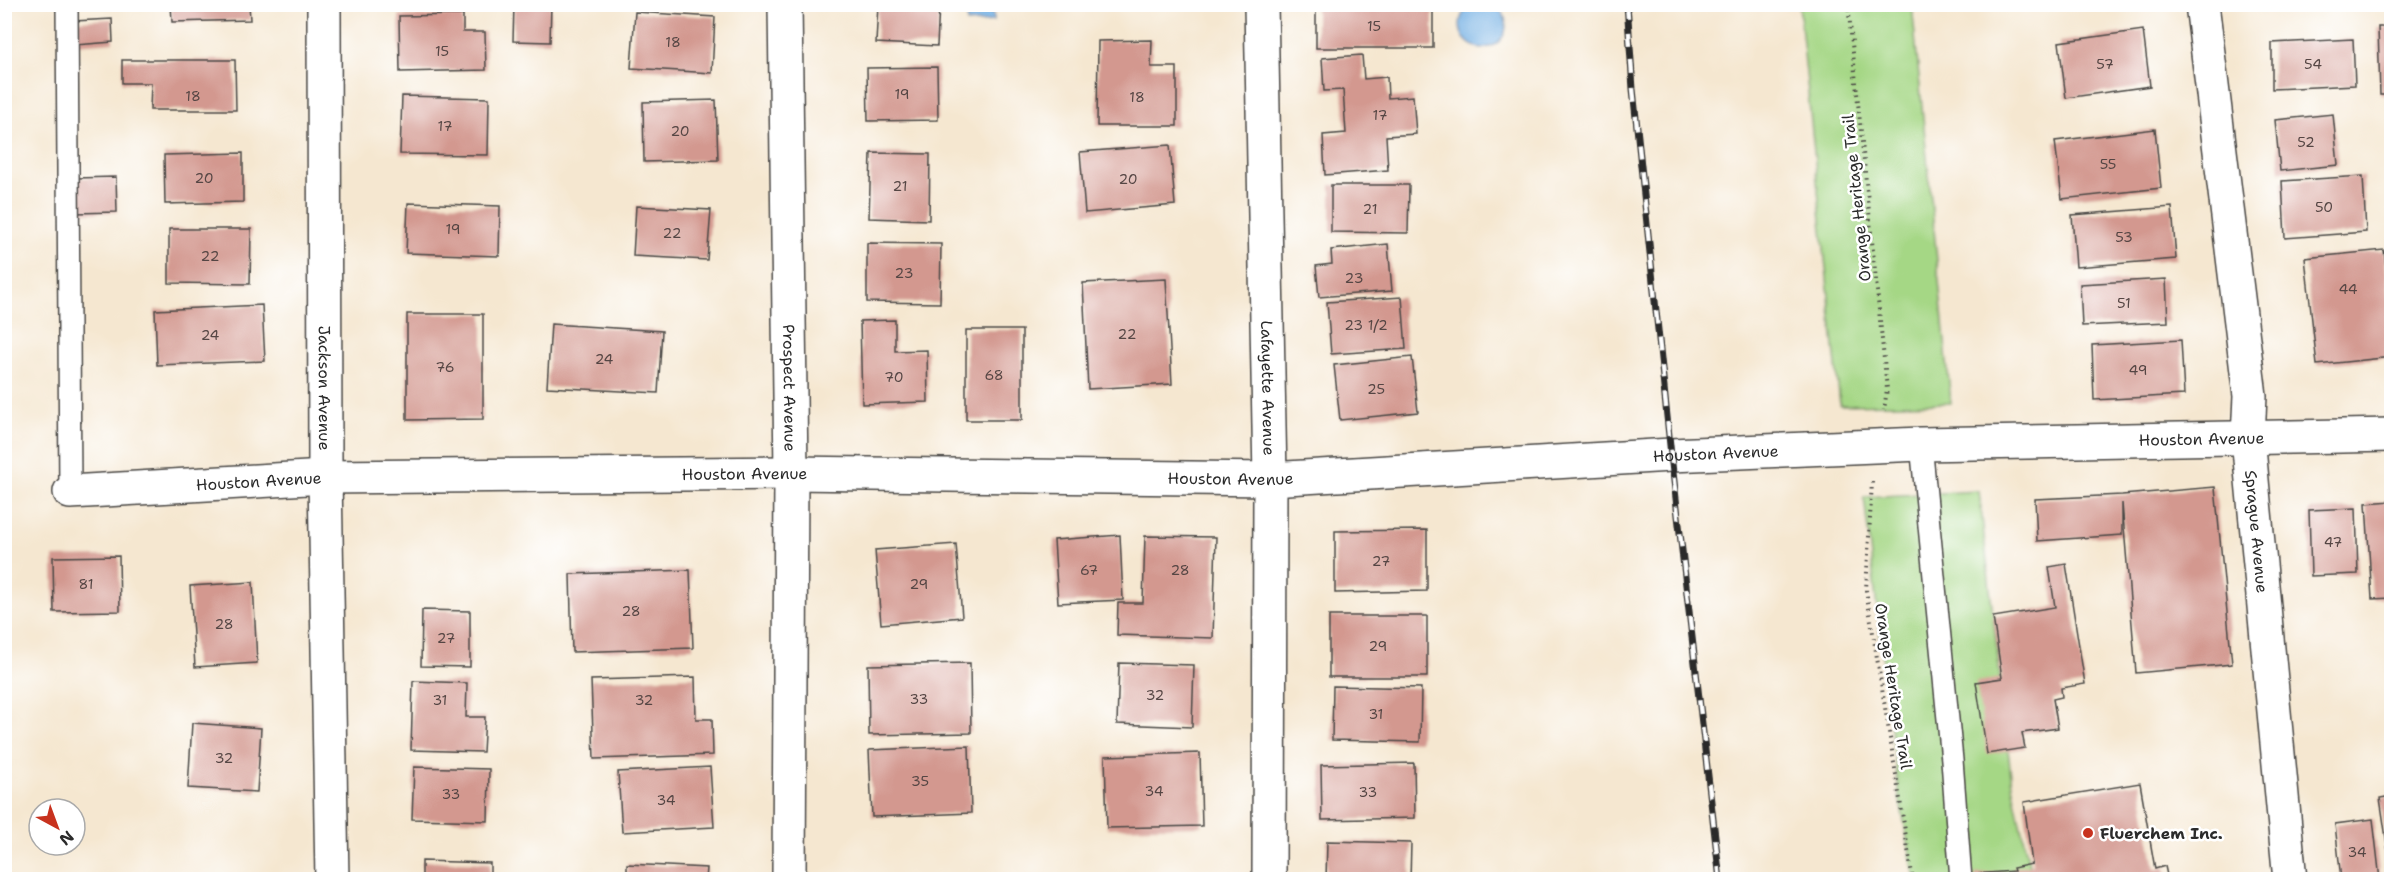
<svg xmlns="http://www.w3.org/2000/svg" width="2396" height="884" viewBox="0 0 2396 884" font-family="'Shantell Sans',sans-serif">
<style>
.green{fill:#a5d785;stroke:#688158;stroke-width:1.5}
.water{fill:#70ade2;stroke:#4e6c86;stroke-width:1.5}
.building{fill:#d3988f}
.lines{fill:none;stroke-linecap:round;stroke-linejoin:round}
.service-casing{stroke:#494744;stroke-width:24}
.minor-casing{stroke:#494744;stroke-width:36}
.path{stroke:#494744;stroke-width:4;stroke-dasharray:1.5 4.5;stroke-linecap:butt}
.service{stroke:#fff;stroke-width:21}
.minor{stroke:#fff;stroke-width:33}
.rail-casing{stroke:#2b2b2b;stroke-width:7}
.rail{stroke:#fff;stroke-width:4.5;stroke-dasharray:14;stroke-linecap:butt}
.poi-dot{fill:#c8321e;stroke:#fff;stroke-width:2}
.labels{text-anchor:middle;stroke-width:5;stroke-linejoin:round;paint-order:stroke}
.number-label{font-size:14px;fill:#554644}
.street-label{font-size:16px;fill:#2b2b2b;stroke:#fff}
.poi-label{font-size:16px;font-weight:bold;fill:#2b2b2b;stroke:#fff;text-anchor:start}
</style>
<rect width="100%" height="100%" fill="#fff"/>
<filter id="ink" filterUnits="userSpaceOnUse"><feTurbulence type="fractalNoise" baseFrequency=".0167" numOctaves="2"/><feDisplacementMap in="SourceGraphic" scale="12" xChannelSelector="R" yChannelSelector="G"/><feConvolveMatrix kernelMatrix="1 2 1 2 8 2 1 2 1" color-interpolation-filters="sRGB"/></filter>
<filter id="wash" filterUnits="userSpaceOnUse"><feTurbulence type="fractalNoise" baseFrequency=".008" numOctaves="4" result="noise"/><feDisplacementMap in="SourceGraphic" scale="24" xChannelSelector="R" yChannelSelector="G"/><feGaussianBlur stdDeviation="1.35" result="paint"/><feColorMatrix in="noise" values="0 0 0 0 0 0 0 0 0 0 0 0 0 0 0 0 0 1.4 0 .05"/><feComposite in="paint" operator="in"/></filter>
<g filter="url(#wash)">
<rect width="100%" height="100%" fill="#f5e7d0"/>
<g class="green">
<polygon points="1799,5 1912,5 1951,403 1840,405"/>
<polygon points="1979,491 2012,785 2032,879 1915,879 1899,796 1864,497"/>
</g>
<g class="water">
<circle cx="1483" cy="25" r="23"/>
<polygon points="966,5 993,5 994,21 967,23"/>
</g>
<g id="blocks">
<g class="building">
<polygon points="171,4 249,4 250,20 172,22"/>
<polygon points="514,4 551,4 550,42 513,41"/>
<polygon points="878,4 939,4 937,46 876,43"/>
<rect x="1316" y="4" width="117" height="44"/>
<polygon points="635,12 715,17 712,73 631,68"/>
<polygon points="463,15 463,32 485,32 486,70 400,72 399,16"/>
<polygon points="112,19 113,42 75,45 74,21"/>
<polygon points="2378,27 2392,27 2392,95 2380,95"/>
<polygon points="2143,30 2150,86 2066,98 2059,42"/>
<polygon points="2353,39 2355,85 2272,89 2272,43"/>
<polygon points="1152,40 1151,67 1177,67 1177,126 1097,126 1098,41"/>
<polygon points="1362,55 1364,79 1387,77 1388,98 1413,96 1416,134 1386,136 1388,170 1325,175 1323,135 1346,133 1343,90 1324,91 1322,58"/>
<polygon points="122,60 235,60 236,110 150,110 151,83 122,83"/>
<polygon points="937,67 938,120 868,121 867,68"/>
<polygon points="402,96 489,98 488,155 400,154"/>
<polygon points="716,100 718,160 644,162 643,102"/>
<polygon points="2333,114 2338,165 2280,171 2275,120"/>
<polygon points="2155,129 2161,188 2062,199 2055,141"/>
<polygon points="1170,145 1175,205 1085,213 1080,152"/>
<polygon points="243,153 243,202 165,204 164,155"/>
<polygon points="871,153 930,154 929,220 869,218"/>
<polygon points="2363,176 2366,232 2285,238 2282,181"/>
<polygon points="116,177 117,212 75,213 75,178"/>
<polygon points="1331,185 1409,185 1408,233 1331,232"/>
<polygon points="408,203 500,206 499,256 406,253"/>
<polygon points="636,206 711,210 707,260 633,256"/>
<polygon points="2172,207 2176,259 2076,267 2072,215"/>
<polygon points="169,229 251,229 250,284 169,283"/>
<polygon points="867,243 941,244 940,303 867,302"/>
<polygon points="1388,244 1392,291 1319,297 1316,266 1332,264 1331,250"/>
<polygon points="2384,250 2392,319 2392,357 2317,365 2305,258"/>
<polygon points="1166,279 1172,384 1088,389 1083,283"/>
<polygon points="2166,279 2168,322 2082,326 2080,284"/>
<polygon points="1402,297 1406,349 1331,354 1327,302"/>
<polygon points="262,305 265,361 157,365 155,310"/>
<polygon points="407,314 483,314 483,419 407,420"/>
<polygon points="895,320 895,351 927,350 928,402 862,404 860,321"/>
<polygon points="551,324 662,331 658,393 547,387"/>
<rect x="966" y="330" width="56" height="90"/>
<polygon points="2181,340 2184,395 2094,400 2092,345"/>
<polygon points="1412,357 1418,412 1340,420 1334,365"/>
<polygon points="2215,487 2232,664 2136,673 2122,503 2122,535 2037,541 2035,499 2122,495"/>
<polygon points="2392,501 2392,598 2372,599 2366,503"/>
<polygon points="2356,508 2358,574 2311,576 2309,510"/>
<polygon points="1427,530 1427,591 1335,593 1335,531"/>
<polygon points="1120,535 1123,600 1058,603 1054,540"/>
<polygon points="1145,536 1216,537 1213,638 1117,635 1118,603 1143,603"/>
<polygon points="956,544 962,617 881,624 875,550"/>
<polygon points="119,556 120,611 54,612 53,557"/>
<polygon points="2066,564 2085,684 2061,688 2062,697 2053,699 2058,728 2022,733 2025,748 1987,754 1976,682 2002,678 1993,617 2055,607 2049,567"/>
<polygon points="690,570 693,648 572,652 570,574"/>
<polygon points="253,582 257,663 195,667 190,586"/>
<polygon points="422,610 470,611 470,667 421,666"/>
<rect x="1329" y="616" width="98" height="61"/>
<polygon points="970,663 971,733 869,735 868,665"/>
<polygon points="1119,663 1194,665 1192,727 1117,724"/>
<polygon points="695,677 696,719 712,719 713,755 594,759 591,680"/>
<polygon points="413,681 467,683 466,717 485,717 483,752 411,750"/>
<polygon points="1333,686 1421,688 1420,742 1332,740"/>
<polygon points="192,723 261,728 257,792 188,788"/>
<polygon points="969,746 971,813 872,817 869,750"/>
<polygon points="1200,753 1202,826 1107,828 1105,756"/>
<polygon points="1414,763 1415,818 1322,820 1321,765"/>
<polygon points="414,767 489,769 488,821 412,819"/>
<polygon points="710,767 714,827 622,832 618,772"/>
<polygon points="2140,783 2155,869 2165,866 2168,880 1976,880 1975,874 2014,871 2013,868 2032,864 2024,802"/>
<polygon points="2392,796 2392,865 2390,865 2380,798"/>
<polygon points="2373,819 2380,880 2341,880 2335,824"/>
<polygon points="1327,841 1411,843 1410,880 1326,880"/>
<polygon points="422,861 490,863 490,880 422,880"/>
<polygon points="627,864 707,868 706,880 627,880"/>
</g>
</g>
</g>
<g filter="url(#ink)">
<use href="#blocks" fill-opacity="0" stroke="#494744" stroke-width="1.5"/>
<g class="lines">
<g class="service-casing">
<g id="service">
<polyline points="67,4 70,492"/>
<polyline points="1921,444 1952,760 1961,880"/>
</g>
</g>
<g class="minor-casing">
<g id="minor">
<path id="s1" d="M 324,4 L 325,477 L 332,880"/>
<path id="s2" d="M 785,4 L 791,473 L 789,880"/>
<path id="s3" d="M 1261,4 L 1270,479 L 1269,880"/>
<path id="s4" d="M 2202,4 L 2250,396 L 2248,438 L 2290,880"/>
<path id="s5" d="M 70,492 L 325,477 L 791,473 L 1270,479 L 1671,455 L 1921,444 L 2392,435"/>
</g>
</g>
<g class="path">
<polyline points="1848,4 1887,389 1884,410"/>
<polyline points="1872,482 1866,590 1913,880"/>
</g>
<use href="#service" class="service"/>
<use href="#minor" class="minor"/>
<g class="rail-casing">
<polyline id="rail" points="1627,4 1633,89 1671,455 1720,880"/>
</g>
<use href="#rail" class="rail"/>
</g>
</g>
<circle class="poi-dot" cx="2088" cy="833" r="6"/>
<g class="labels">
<g class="number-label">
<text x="1374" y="31">15</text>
<text x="673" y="47">18</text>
<text x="442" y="56">15</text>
<text x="2105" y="69">57</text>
<text x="2313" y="69">54</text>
<text x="902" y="99">19</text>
<text x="193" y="101">18</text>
<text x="1137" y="102">18</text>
<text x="1380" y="120">17</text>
<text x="445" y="131">17</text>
<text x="680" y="136">20</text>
<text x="2306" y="147">52</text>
<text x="2108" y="169">55</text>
<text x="204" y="183">20</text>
<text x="1128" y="184">20</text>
<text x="900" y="191">21</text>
<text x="2324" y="212">50</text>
<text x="1370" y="214">21</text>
<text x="453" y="234">19</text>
<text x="672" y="238">22</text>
<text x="2124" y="242">53</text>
<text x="210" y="261">22</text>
<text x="904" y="278">23</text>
<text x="1354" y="283">23</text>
<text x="2348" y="294">44</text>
<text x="2124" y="308">51</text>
<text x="1366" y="330">23 1/2</text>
<text x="1127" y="339">22</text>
<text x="210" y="340">24</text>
<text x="604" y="364">24</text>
<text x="445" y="372">76</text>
<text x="2138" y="375">49</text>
<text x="994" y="380">68</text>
<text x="894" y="382">70</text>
<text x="1376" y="394">25</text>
<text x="2333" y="547">47</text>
<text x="1381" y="566">27</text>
<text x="1089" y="575">67</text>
<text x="1180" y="575">28</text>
<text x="86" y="589">81</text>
<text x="919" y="589">29</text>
<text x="631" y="616">28</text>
<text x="224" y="629">28</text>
<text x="446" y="643">27</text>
<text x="1378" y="651">29</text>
<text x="1155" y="700">32</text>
<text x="919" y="704">33</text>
<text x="440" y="705">31</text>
<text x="644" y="705">32</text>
<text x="1376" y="719">31</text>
<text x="224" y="763">32</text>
<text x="920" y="786">35</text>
<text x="1154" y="796">34</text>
<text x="1368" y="797">33</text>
<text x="451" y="799">33</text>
<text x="666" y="805">34</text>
<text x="2357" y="857">34</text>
</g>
<g class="street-label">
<text transform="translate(1856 198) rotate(-96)" y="6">Orange Heritage Trail</text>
<text dy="6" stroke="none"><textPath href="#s1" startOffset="384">Jackson Avenue</textPath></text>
<text dy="6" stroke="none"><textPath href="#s2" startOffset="384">Prospect Avenue</textPath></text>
<text dy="6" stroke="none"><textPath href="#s3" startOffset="384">Lafayette Avenue</textPath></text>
<text dy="6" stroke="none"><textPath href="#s5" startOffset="2133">Houston Avenue</textPath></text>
<text dy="6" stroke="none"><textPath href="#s5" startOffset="1647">Houston Avenue</textPath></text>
<text dy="6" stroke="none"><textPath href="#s5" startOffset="675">Houston Avenue</textPath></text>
<text dy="6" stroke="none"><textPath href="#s5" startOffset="1161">Houston Avenue</textPath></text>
<text dy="6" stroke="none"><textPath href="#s5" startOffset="189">Houston Avenue</textPath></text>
<text dy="6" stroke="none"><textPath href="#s4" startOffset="531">Sprague Avenue</textPath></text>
<text transform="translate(1894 686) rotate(81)" y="6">Orange Heritage Trail</text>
</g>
<g class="poi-label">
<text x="2100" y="839">Fluerchem Inc.</text>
</g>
</g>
<rect width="2396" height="884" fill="none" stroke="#fff" stroke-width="24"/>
<g transform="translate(57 827) rotate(139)"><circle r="28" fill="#ffffff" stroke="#aaaaaa" stroke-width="1.5"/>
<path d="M0-4.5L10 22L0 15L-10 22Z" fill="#c8321e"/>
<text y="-9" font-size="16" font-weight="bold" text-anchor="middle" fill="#2b2b2b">N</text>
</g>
</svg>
